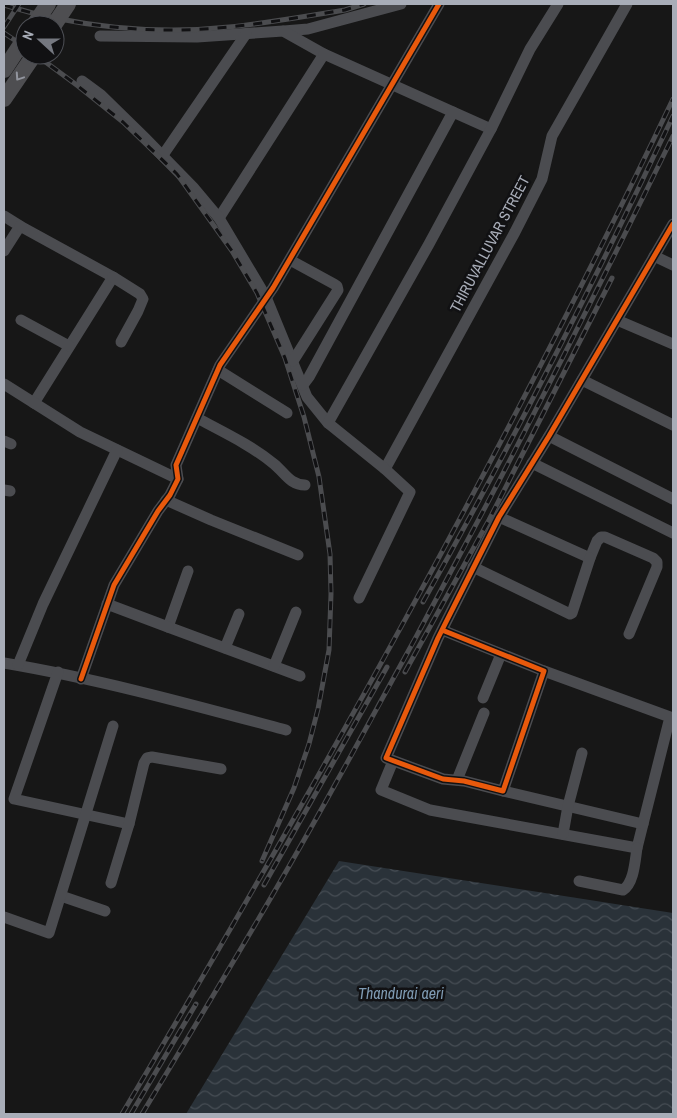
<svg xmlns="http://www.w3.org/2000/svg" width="677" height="1118" viewBox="0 0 677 1118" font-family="'Archivo Narrow',sans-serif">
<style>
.water{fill:url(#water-waves)}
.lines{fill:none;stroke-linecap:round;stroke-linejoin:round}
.minor{stroke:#4b4c50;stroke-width:11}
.highway{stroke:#4e4e51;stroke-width:16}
.rail-casing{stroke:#4b4c4f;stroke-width:5}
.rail{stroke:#111113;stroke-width:3;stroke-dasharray:9;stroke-linecap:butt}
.highway-bridge{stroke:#4e4e51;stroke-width:16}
.cycleway-casing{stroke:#111113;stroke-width:8}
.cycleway{stroke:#e8590c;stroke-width:5}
.oneway{stroke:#92959e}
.labels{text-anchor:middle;stroke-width:5;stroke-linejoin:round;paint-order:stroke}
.street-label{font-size:15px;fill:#a8adb8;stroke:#111113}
.water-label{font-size:16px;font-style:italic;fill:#7f9bb3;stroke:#111113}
</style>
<defs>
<pattern id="water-waves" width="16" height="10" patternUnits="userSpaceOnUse" patternTransform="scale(1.25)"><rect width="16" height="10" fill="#2a3239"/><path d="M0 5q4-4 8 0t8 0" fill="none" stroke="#464d54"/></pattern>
</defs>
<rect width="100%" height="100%" fill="#171717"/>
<polygon class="water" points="339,861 673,913 673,1114 186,1114"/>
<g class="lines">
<g class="minor">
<polyline points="284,31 308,29 401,4"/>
<polyline points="100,36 197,37 283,31 324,54 219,218"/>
<polyline points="324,54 453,112"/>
<polyline points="82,81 101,95 145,138 193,187 219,218 266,297 307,397 328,423"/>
<polyline points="163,155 246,34"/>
<polyline points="4,216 20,226 4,251"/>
<polyline points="20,226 113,277 34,403"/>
<polyline points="654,256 673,265"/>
<polyline points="290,260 334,284 337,286 338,290 293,361"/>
<polyline points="113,277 140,294 143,299 138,311 121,342"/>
<polyline points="21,320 69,346"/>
<polyline points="617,320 673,344"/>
<polyline points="218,370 287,413"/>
<polyline points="582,380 673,425"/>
<polyline points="4,384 80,432 178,479"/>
<polyline points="303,385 309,377 453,112 491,129"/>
<path d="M 197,418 C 223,432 251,445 274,464 C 285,473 290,485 305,485"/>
<polyline points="549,436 673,499"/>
<polyline points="4,441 11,444"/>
<polyline points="532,463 673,533"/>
<polyline points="385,469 515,232 542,179 552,136 627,4"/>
<polyline points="4,490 10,491"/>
<polyline points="166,500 211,520 298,555"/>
<polyline points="499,517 590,558 597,541 601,537 605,537 653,558 657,562 657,567 629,634"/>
<polyline points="473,567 570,614 572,613 590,558"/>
<polyline points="188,571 168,627 300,676"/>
<polyline points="359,598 410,492 385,469 328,423 429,244 491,129 530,49 558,4"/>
<polyline points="107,604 168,627"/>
<polyline points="442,630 544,671 503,791 464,781 443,779 386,758 438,638 442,630 499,517 549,436 673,224"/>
<polyline points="225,648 239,614"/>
<path d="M 4,663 C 99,679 193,705 286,730"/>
<polyline points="18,665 43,604 117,450"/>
<polyline points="274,666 296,612"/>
<polyline points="58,672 14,799 129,824"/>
<polyline points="81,679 114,585 158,511 170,495 178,479 176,465 220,365 273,288 439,4"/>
<polyline points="483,698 501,654"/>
<polyline points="393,761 381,790 430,810 637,848 643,824"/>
<polyline points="457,780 484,713"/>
<polyline points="503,791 643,824 670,717 544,671"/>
<polyline points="563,834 568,806 582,753"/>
<path d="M 579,881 L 623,890 C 634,883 635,861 637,848"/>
<polyline points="111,883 129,824 144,763 147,758 152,757 221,769"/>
<polyline points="61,896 105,911"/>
<polyline points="4,917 49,933 113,726"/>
</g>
<polyline class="highway" points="4,99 34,55"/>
<g class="rail-casing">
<g id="rail">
<path d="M 4,5 C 75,27 155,35 229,27 C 268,23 307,16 345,10 L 364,4"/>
<polyline points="4,27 19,4"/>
<polyline points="4,33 25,47"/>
<polyline points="36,55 78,86 123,122 177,174 232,251 257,293 285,358 304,417 319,477 330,554 331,594 329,650 318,709 309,744 294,788 262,861"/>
<path d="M 423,602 C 512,443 595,281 673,116"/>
<polyline points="405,672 489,520 612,278"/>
<polyline points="264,885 387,667"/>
<path d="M 122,1114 C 318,783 507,447 673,99"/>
<polyline points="131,1114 196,1004"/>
<path d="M 142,1114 C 208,1004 275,894 337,781 C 455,569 567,354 673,136"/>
</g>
</g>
<use href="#rail" class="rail"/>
<g class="highway-bridge">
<polyline points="34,25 48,4"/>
<polyline points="54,25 68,4"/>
<polyline points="4,70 25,38"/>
</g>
<g class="cycleway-casing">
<g id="cycleway">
<polyline points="442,630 544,671 503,791 464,781 443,779 386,758 438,638 442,630 499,517 549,436 673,224"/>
<polyline points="81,679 114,585 158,511 170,495 178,479 176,465 220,365 273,288 439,4"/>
</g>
</g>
<use href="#cycleway" class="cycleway"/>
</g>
<defs><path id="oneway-chevron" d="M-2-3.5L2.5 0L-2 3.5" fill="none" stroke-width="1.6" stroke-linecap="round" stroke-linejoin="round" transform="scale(1.25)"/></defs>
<use class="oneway" href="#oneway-chevron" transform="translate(19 77) rotate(124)"/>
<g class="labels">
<g class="street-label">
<text transform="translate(490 244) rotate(-62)" y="5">THIRUVALLUVAR STREET</text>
</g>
<g class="water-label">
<text x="401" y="999">Thandurai aeri</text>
</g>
</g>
<rect width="677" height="1118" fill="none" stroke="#a8adb8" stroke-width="10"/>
<g transform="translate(40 40) rotate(291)"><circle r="24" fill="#111113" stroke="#4d4f55"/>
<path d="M0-4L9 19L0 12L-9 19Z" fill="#757880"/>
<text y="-8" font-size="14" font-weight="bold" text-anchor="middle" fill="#a8adb8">N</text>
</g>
</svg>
